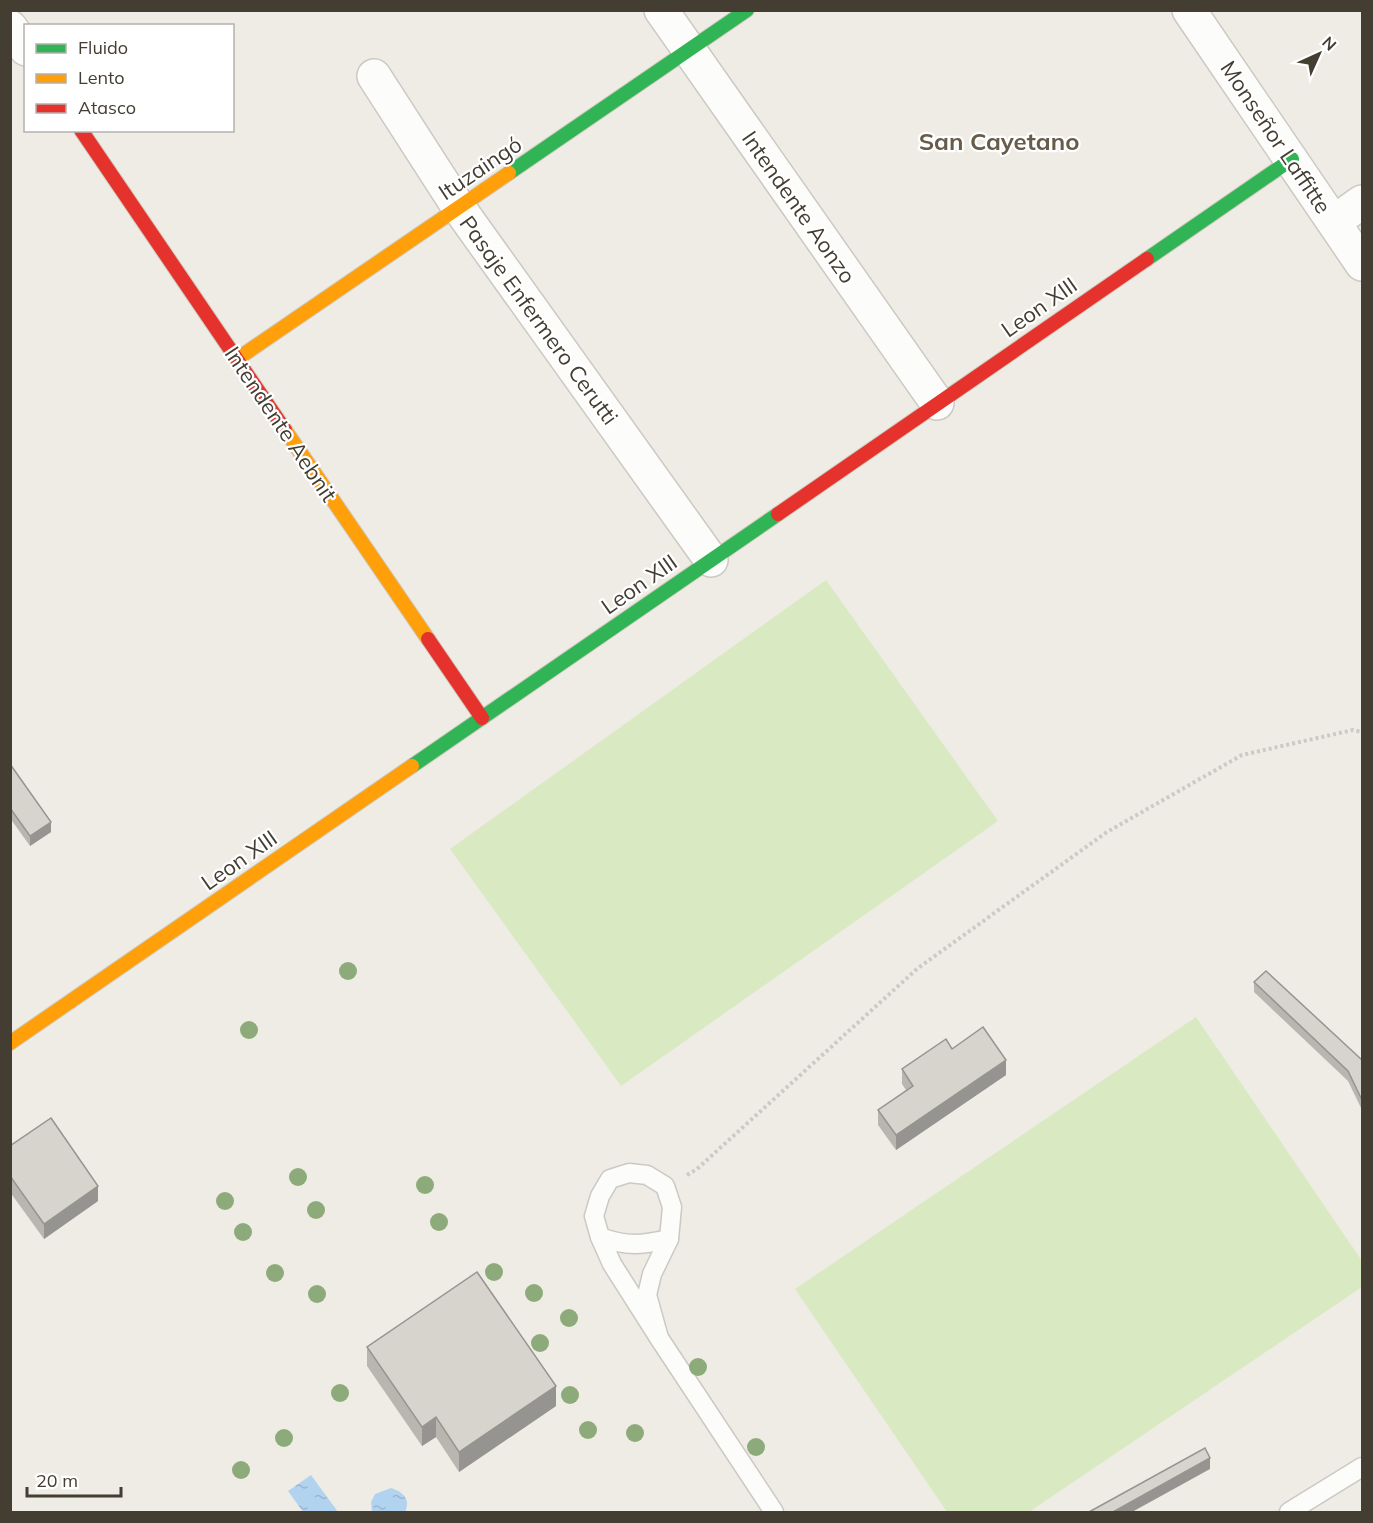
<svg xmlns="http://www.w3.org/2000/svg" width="1373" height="1523" viewBox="0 0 1373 1523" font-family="Mulish,sans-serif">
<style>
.grass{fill:#d9eac3}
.water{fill:url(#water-ripples)}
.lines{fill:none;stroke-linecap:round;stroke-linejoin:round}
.lane-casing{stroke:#ccc9c3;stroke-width:21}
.street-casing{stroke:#ccc9c3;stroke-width:36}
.fast-casing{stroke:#cdc9bc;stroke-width:16}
.slow-casing{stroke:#cdc9bc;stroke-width:16}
.jam-casing{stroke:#cdc9bc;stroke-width:16}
.path{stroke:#cccac5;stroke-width:4;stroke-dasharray:3 3;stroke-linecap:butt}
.lane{stroke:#fcfcfb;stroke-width:18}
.street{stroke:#fcfcfb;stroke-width:33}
.fast{stroke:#30b455;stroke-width:14}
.slow{stroke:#ff9f0a;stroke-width:14}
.jam{stroke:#e5322d;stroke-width:14}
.tree{fill:#8dab7a}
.wall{fill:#b9b6b0}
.shaded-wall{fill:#969490}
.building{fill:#d7d4cd;stroke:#969490;stroke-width:1.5}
.labels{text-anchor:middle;stroke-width:4.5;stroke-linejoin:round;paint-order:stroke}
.street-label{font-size:22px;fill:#433d32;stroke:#fff}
.neighbourhood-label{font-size:24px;font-weight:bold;fill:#665c49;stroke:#fff}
</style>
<defs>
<pattern id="water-ripples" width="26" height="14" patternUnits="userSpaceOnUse" patternTransform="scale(1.5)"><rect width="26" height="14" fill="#b2d3ef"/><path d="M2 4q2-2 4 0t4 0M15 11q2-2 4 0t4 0" fill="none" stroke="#9ab6cd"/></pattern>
</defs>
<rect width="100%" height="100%" fill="#eeece5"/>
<g class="grass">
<polygon points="826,580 998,821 621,1086 450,849"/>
<polygon points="1196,1017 1362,1261 1362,1287 1029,1512 947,1512 795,1289"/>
</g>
<g class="water">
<polygon points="311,1475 338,1512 303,1512 288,1491"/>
<path d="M 391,1488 C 403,1492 411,1499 405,1512 L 372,1512 L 371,1502 L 375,1494 Z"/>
</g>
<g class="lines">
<g class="lane-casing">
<g id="lane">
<path d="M 600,1237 C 627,1247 642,1245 669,1239"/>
<polyline points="659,1338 647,1295 652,1274 669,1239 672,1207 665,1186 647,1175 629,1173 610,1179 600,1196 594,1216 600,1237 612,1264 659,1338 774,1512"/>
<polyline points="1289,1512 1362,1467"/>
</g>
</g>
<g class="street-casing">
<g id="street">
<polyline points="661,10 937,403"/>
<polyline points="1189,10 1362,264"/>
<polyline points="10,27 26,49"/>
<polyline points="374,76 459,208 711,560"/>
<polyline points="1334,222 1362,202"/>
</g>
</g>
<g class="fast-casing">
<g id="fast">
<polyline points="509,173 747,10"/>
<polyline points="1147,259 1292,159"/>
<polyline points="412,766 778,514"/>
</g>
</g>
<g class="slow-casing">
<g id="slow">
<polyline points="237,359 509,173"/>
<polyline points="285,430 428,639"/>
<polyline points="10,1043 412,766"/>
</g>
</g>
<g class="jam-casing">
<g id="jam">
<polyline points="81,130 285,430"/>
<polyline points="778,514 1147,259"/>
<polyline points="428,639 482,718"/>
</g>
</g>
<polyline class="path" points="687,1175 697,1169 918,968 1107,832 1242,755 1353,730 1362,732"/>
<use href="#lane" class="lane"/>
<use href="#street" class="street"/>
<use href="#fast" class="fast"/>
<use href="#slow" class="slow"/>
<use href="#jam" class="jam"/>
</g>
<g class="tree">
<circle cx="348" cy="971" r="9"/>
<circle cx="249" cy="1030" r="9"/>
<circle cx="298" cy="1177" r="9"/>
<circle cx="425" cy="1185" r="9"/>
<circle cx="225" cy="1201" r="9"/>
<circle cx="316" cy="1210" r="9"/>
<circle cx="439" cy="1222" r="9"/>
<circle cx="243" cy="1232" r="9"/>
<circle cx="494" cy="1272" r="9"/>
<circle cx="275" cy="1273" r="9"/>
<circle cx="534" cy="1293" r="9"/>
<circle cx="317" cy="1294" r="9"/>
<circle cx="569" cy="1318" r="9"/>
<circle cx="540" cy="1343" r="9"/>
<circle cx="698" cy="1367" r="9"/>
<circle cx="340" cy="1393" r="9"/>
<circle cx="570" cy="1395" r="9"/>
<circle cx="588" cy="1430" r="9"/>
<circle cx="635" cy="1433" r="9"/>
<circle cx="284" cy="1438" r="9"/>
<circle cx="756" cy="1447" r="9"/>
<circle cx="241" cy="1470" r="9"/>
</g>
<g class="wall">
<polygon points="10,764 51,832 30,846 10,818"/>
<polygon points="1254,982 1362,1062 1362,1110 1348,1081 1254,992"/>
<polygon points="952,1049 1006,1075 896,1150 878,1125 878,1110 906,1090 902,1084 902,1069"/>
<polygon points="10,1146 98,1201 44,1239 10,1192"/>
<polygon points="367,1347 556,1406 459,1472 436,1437 422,1446 367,1366"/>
</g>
<g class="shaded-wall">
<polygon points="51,822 51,832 30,846 30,836"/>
<polygon points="1006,1060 1006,1075 896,1150 896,1135"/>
<polygon points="98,1186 98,1201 44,1239 44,1224"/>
<polygon points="556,1386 556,1406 459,1472 459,1452"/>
<polygon points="436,1417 436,1437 422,1446 422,1427"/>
<polygon points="1210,1458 1210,1469 1132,1512 1113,1512"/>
</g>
<g class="building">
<polygon points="10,764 51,822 30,836 10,808"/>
<polygon points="1266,971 1362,1060 1362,1100 1348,1071 1254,982"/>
<polygon points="983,1027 1006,1060 896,1135 878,1110 913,1086 902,1069 946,1039 952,1049"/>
<polygon points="51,1118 98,1186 44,1224 10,1176 10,1146"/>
<polygon points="477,1272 556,1386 459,1452 436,1417 422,1427 367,1347"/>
<polygon points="1205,1448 1210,1458 1113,1512 1089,1512"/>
</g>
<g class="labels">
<g class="street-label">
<text transform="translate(1276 137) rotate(56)" y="8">Monseñor Laffitte</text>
<text transform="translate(480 168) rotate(-34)" y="8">Ituzaingó</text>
<text transform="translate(799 207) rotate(55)" y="8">Intendente Aonzo</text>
<text transform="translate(1039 307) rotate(-35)" y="8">Leon XIII</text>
<text transform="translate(539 320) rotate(54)" y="8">Pasaje Enfermero Cerutti</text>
<text transform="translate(281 424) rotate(56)" y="8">Intendente Aebnit</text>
<text transform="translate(639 584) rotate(-35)" y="8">Leon XIII</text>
<text transform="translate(239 860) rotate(-35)" y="8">Leon XIII</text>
</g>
<g class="neighbourhood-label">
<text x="999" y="150">San Cayetano</text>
</g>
</g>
<rect width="1373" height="1523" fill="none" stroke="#433d32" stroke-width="24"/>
<rect x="24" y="24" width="210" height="108" fill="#ffffff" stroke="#b4b1ad" stroke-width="1.5"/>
<rect x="36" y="44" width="30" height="9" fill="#30b455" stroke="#b4b1ad" stroke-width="1.5"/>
<text x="78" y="54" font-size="18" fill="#433d32">Fluido</text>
<rect x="36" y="74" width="30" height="9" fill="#ff9f0a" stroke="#b4b1ad" stroke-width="1.5"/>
<text x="78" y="84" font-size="18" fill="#433d32">Lento</text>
<rect x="36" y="104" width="30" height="9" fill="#e5322d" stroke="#b4b1ad" stroke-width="1.5"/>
<text x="78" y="114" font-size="18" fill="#433d32">Atasco</text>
<g transform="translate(1319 54) rotate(45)" stroke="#ffffff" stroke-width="4.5" paint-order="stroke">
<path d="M0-4.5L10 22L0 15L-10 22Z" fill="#433d32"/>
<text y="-9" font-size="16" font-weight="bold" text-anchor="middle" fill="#433d32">N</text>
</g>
<path d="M27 1487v9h94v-9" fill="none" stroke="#433d32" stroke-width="3"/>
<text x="36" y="1487" font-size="18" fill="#433d32" stroke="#ffffff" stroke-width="4.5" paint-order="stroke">20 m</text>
</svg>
